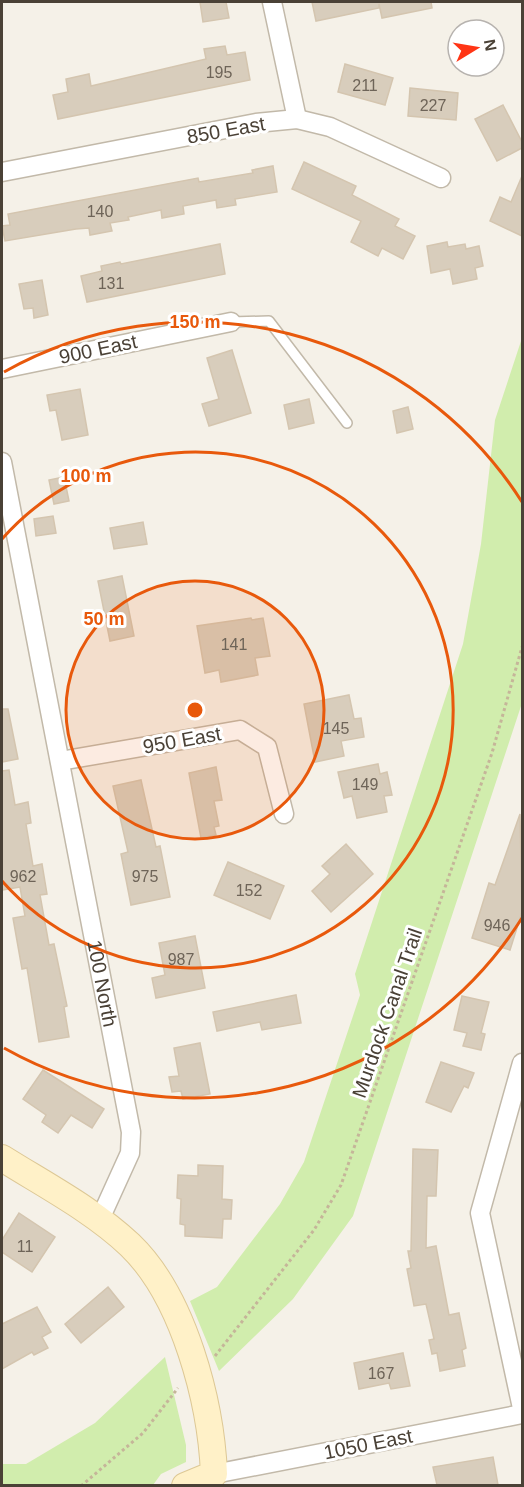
<svg xmlns="http://www.w3.org/2000/svg" width="524" height="1487" viewBox="0 0 524 1487" font-family="Helvetica,sans-serif">
<style>
.green{fill:#d1edad}
.building{fill:#d8cdbc;stroke:#d4c5af;stroke-width:1.5}
.lines{fill:none;stroke-linecap:round;stroke-linejoin:round}
.lane-casing{stroke:#c2b9a9;stroke-width:12}
.street-casing{stroke:#c2b9a9;stroke-width:21}
.secondary-casing{stroke:#ddc895;stroke-width:28}
.path{stroke:#c5b599;stroke-width:3;stroke-dasharray:3 3;stroke-linecap:butt}
.lane{stroke:#fff;stroke-width:9}
.street{stroke:#fff;stroke-width:18}
.secondary{stroke:#fff1c8;stroke-width:26}
.ring{fill:none;stroke:#e8590c;stroke-width:3}
.labels{text-anchor:middle;stroke-width:6;stroke-linejoin:round;paint-order:stroke}
.number-label{font-size:16px;fill:#6e6458}
.street-label{font-size:20px;fill:#4a4136;stroke:#fff}
.centre{fill:#e8590c;stroke:#fff;stroke-width:3}
.ring-label{font-size:18px;text-anchor:middle;font-weight:bold;fill:#e8590c;stroke:#fff;stroke-width:6;stroke-linejoin:round;paint-order:stroke}
</style>
<rect width="100%" height="100%" fill="#f5f1e8"/>
<g class="green">
<polygon points="522,338 522,703 353,1216 293,1299 219,1371 190,1301 217,1287 280,1204 304,1162 360,995 355,974 463,644 481,544 495,420"/>
<polygon points="165,1357 186,1445 186,1462 161,1474 153,1485 2,1485 2,1464 26,1464 95,1423"/>
</g>
<g class="building">
<polygon points="200,2 226,2 229,18 203,22"/>
<polygon points="312,2 431,2 432,8 382,18 379,4 379,8 316,21"/>
<polygon points="225,46 227,55 245,52 250,80 58,119 53,95 68,92 66,79 89,74 91,86 121,79 206,59 204,49"/>
<polygon points="345,64 393,78 385,105 338,92"/>
<polygon points="410,88 458,93 456,120 408,116"/>
<polygon points="503,105 522,142 522,148 497,161 475,119"/>
<polygon points="304,162 356,186 352,195 399,219 395,226 415,236 403,259 382,248 378,256 351,242 361,221 292,189"/>
<polygon points="273,166 277,192 235,199 236,205 217,208 216,200 183,206 184,214 162,218 161,210 128,217 129,220 110,223 112,231 90,235 89,228 76,229 5,241 2,226 10,225 8,214 198,178 199,182 253,173 252,170"/>
<polygon points="522,176 522,236 490,221 500,197 511,202"/>
<polygon points="447,242 448,247 465,244 466,249 479,246 483,266 475,268 477,279 453,284 450,269 431,273 427,246"/>
<polygon points="220,244 225,274 87,302 81,276 102,271 101,266 120,262 121,264"/>
<polygon points="42,280 48,315 34,318 33,308 24,309 19,284"/>
<polygon points="232,350 251,413 209,426 202,404 219,399 207,358"/>
<polygon points="80,389 88,435 62,440 56,410 50,411 47,395"/>
<polygon points="309,399 314,423 289,429 284,405"/>
<polygon points="408,407 413,429 397,433 393,411"/>
<polygon points="64,477 69,501 54,504 49,480"/>
<polygon points="53,516 56,533 36,536 34,519"/>
<polygon points="143,522 147,544 114,549 110,528"/>
<polygon points="122,576 134,636 110,641 98,581"/>
<polygon points="251,618 252,620 263,618 270,656 255,658 258,675 221,682 219,670 205,673 197,626"/>
<polygon points="349,695 354,719 361,718 364,737 341,741 344,756 315,762 304,704"/>
<polygon points="2,709 8,709 18,759 2,762"/>
<polygon points="378,764 380,774 387,772 392,795 384,796 387,812 357,818 352,796 344,798 338,772"/>
<polygon points="216,767 222,800 214,801 219,826 214,827 216,835 201,838 189,773"/>
<polygon points="9,770 15,805 28,802 31,823 26,824 33,866 42,864 47,894 40,895 49,945 54,944 67,1006 64,1007 69,1037 39,1042 27,968 22,969 13,918 25,916 20,887 2,890 2,771"/>
<polygon points="141,780 156,847 160,846 170,897 131,905 121,854 128,852 113,786"/>
<polygon points="520,814 522,912 510,950 472,938 489,883 495,885"/>
<polygon points="346,844 373,874 331,912 312,891 330,874 322,866"/>
<polygon points="228,862 284,886 270,919 214,895"/>
<polygon points="195,936 205,988 156,998 152,978 165,975 159,943"/>
<polygon points="296,995 301,1023 262,1030 260,1022 217,1031 213,1012"/>
<polygon points="462,996 489,1002 481,1033 485,1034 481,1050 463,1046 467,1033 454,1030"/>
<polygon points="200,1043 210,1094 183,1099 181,1091 172,1092 169,1077 179,1076 174,1048"/>
<polygon points="441,1062 474,1073 468,1088 464,1086 451,1112 426,1102"/>
<polygon points="43,1070 104,1109 92,1128 71,1115 58,1133 42,1122 46,1115 23,1099"/>
<polygon points="413,1149 438,1150 436,1196 427,1196 426,1248 436,1246 449,1315 459,1313 466,1348 462,1350 465,1366 440,1371 437,1353 432,1354 429,1340 434,1339 426,1304 414,1306 407,1269 411,1268 408,1251 411,1251"/>
<polygon points="198,1165 223,1166 222,1199 232,1200 231,1219 223,1219 222,1238 185,1236 185,1225 180,1224 181,1199 177,1198 178,1175 198,1176"/>
<polygon points="19,1213 55,1237 32,1272 2,1252 2,1240"/>
<polygon points="108,1287 124,1307 81,1343 65,1324"/>
<polygon points="37,1307 51,1332 42,1337 48,1348 34,1355 32,1352 2,1369 2,1324"/>
<polygon points="403,1353 410,1386 391,1389 389,1383 359,1389 354,1363"/>
<polygon points="493,1457 498,1485 437,1485 433,1467"/>
</g>
<g class="lines">
<g class="lane-casing">
<polyline id="lane" points="231,322 269,321 347,423"/>
</g>
<g class="street-casing">
<g id="street">
<polyline points="272,2 297,119"/>
<polyline points="2,172 256,123 297,119 330,127 441,178"/>
<polyline points="2,369 231,322"/>
<path id="s1" d="M 2,462 L 131,1132 L 130,1153 L 100,1219"/>
<polyline points="60,761 240,730 267,747 284,814"/>
<polyline points="522,1063 480,1213 522,1408"/>
<polyline points="214,1474 522,1414"/>
</g>
</g>
<g class="secondary-casing">
<path id="secondary" d="M 2,1158 C 45,1185 93,1210 130,1245 C 184,1297 211,1402 214,1474 L 185,1486"/>
</g>
<g class="path">
<polyline points="215,1356 314,1230 341,1185 492,753 522,647"/>
<polyline points="81,1486 143,1433 178,1388"/>
</g>
<use href="#lane" class="lane"/>
<use href="#street" class="street"/>
<use href="#secondary" class="secondary"/>
</g>
<circle cx="195" cy="710" r="129" fill="#e8590c" fill-opacity=".12"/>
<g class="ring">
<circle cx="195" cy="710" r="129"/>
<path d="M2 539A258 258 0 1 1 2 881"/>
<path d="M522 918A388 388 0 0 1 4 1048M4 372A388 388 0 0 1 522 502"/>
</g>
<g class="labels">
<g class="number-label">
<text x="219" y="78">195</text>
<text x="365" y="91">211</text>
<text x="433" y="111">227</text>
<text x="100" y="217">140</text>
<text x="111" y="289">131</text>
<text x="234" y="650">141</text>
<text x="336" y="734">145</text>
<text x="365" y="790">149</text>
<text x="23" y="882">962</text>
<text x="145" y="882">975</text>
<text x="249" y="896">152</text>
<text x="497" y="931">946</text>
<text x="181" y="965">987</text>
<text x="25" y="1252">11</text>
<text x="381" y="1379">167</text>
</g>
<g class="street-label">
<text transform="translate(226 130) rotate(-10)" y="7">850 East</text>
<text transform="translate(98 349) rotate(-12)" y="7">900 East</text>
<text transform="translate(182 740) rotate(-10)" y="7">950 East</text>
<text dy="7" stroke="none"><textPath href="#s1" startOffset="531">100 North</textPath></text>
<text transform="translate(387 1013) rotate(-71)" y="7">Murdock Canal Trail</text>
<text transform="translate(368 1444) rotate(-11)" y="7">1050 East</text>
</g>
</g>
<circle cx="195" cy="710" r="9" class="centre"/>
<g class="ring-label">
<text x="195" y="328">150 m</text>
<text x="86" y="482">100 m</text>
<text x="104" y="625">50 m</text>
</g>
<rect width="524" height="1487" fill="none" stroke="#4a4136" stroke-width="6"/>
<g transform="translate(476 48) rotate(79)"><circle r="28" fill="#ffffff" stroke="#b7b3af" stroke-width="1.5"/>
<path d="M0-4.5L10 22L0 15L-10 22Z" fill="#ff3515"/>
<text y="-9" font-size="16" font-weight="bold" text-anchor="middle" fill="#4a4136">N</text>
</g>
</svg>
